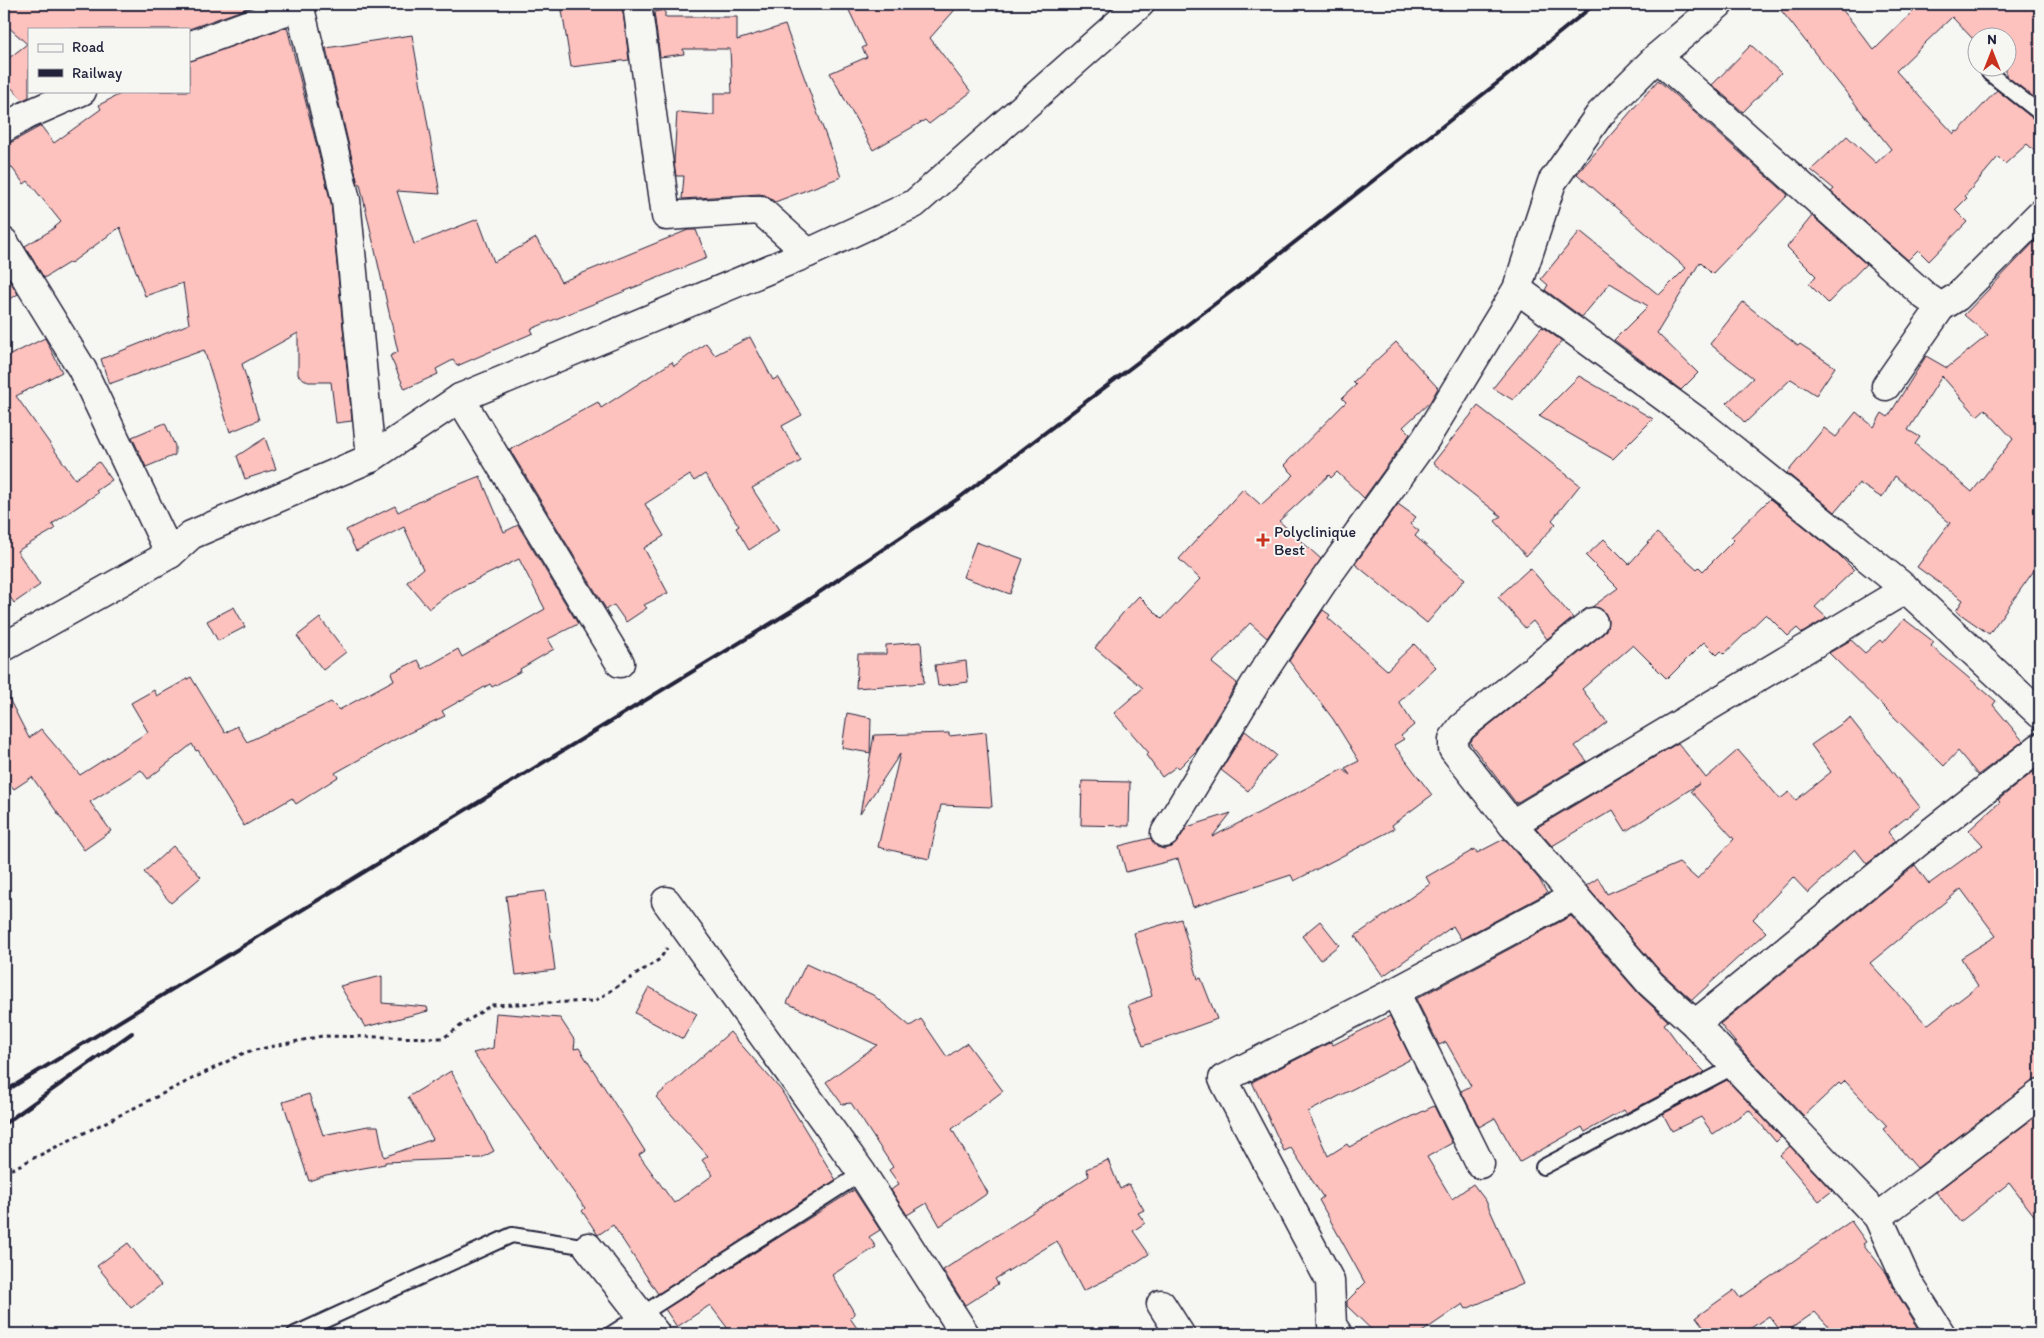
<svg xmlns="http://www.w3.org/2000/svg" width="2044" height="1338" viewBox="0 0 2044 1338" font-family="Itim,sans-serif">
<style>
.building{fill:#fdc1be;stroke:#22223b;fill-rule:evenodd}
.lines{fill:none;stroke-linecap:round;stroke-linejoin:round}
.service-casing{stroke:#22223b;stroke-width:18}
.minor-casing{stroke:#22223b;stroke-width:31}
.path{stroke:#22223b;stroke-width:3;stroke-dasharray:4 4;stroke-linecap:butt}
.service{stroke:#f6f6f2;stroke-width:14}
.minor{stroke:#f6f6f2;stroke-width:28}
.rail{stroke:#22223b;stroke-width:4}
.poi-dot{fill:#c8321e;stroke:#f6f6f2;stroke-width:2}
.labels{text-anchor:middle;stroke-width:4;stroke-linejoin:round;paint-order:stroke}
.poi-label{font-size:16px;fill:#22223b;stroke:#f6f6f2;text-anchor:start}
</style>
<rect width="100%" height="100%" fill="#f6f6f2"/>
<filter id="ink" filterUnits="userSpaceOnUse"><feTurbulence type="fractalNoise" baseFrequency=".02" numOctaves="2"/><feDisplacementMap in="SourceGraphic" scale="10" xChannelSelector="R" yChannelSelector="G"/><feConvolveMatrix kernelMatrix="1 2 1 2 8 2 1 2 1" color-interpolation-filters="sRGB"/></filter>
<g filter="url(#ink)">
<g class="building">
<polygon points="4,4 251,4 245,9 189,29 29,29 29,97 23,100 4,80 4,62 27,44 4,23"/>
<polygon points="561,4 622,4 629,60 571,67"/>
<polygon points="846,4 960,4 930,38 971,92 929,124 925,120 873,150 830,73 867,57 862,48 866,46"/>
<polygon points="1776,4 1838,4 1874,50 1921,4 2040,4 2040,102 2006,76 2006,38 1972,38 1952,17 1896,71 1954,134 1956,131 1958,132 1997,90 2035,120 2040,122 2040,156 2027,144 2005,164 1998,157 1965,196 1967,198 1955,210 1967,222 1929,261 1918,250 1908,260 1831,192 1834,189 1811,170 1847,136 1876,163 1891,149"/>
<polygon points="665,10 665,17 737,17 737,40 785,25 841,177 775,202 765,195 759,194 682,199 684,176 676,176 674,162 677,112 714,115 714,93 732,93 730,49 683,49 684,54 660,57 654,12"/>
<polygon points="287,27 331,203 352,421 336,423 331,382 308,382 298,375 298,333 242,364 259,420 230,432 204,350 109,384 101,359 189,324 183,283 145,296 120,227 71,263 70,262 44,278 25,246 50,231 61,222 28,181 24,184 4,157 4,144 12,142 41,126 54,143 101,109 99,105 126,91 189,91 189,61"/>
<polygon points="412,35 440,194 397,191 414,244 478,219 494,262 536,238 561,282 688,230 696,230 707,258 531,329 533,333 457,366 453,360 436,369 438,374 405,389 390,356 398,352 360,184 358,184 326,48"/>
<polygon points="1751,45 1781,73 1743,112 1712,85"/>
<polygon points="1658,80 1788,195 1712,274 1700,262 1657,333 1698,373 1681,390 1614,340 1648,306 1610,283 1582,317 1545,290 1548,285 1541,279 1580,231 1659,295 1686,268 1577,174"/>
<polygon points="1812,216 1866,264 1828,303 1809,284 1816,276 1787,247"/>
<path d="M 2040,236 L 2040,562 L 1989,634 L 1956,611 L 1963,600 L 1917,567 L 1950,523 L 1895,476 L 1882,498 L 1859,483 L 1835,512 L 1787,473 L 1824,428 L 1836,437 L 1856,412 L 1874,427 L 1882,413 L 1888,417 L 1926,356 L 1947,368 L 1988,335 L 1964,315 ZM 1942,376 L 1977,416 L 1985,409 L 2013,439 L 1972,492 L 1915,444 L 1920,437 L 1908,430 Z"/>
<polygon points="4,271 18,294 4,303"/>
<polygon points="1743,302 1798,346 1800,344 1835,367 1816,395 1791,379 1745,423 1727,403 1753,378 1710,344"/>
<polygon points="1542,327 1562,341 1513,400 1493,388"/>
<polygon points="750,337 773,380 778,377 802,415 782,426 801,461 752,488 779,530 749,550 736,528 739,526 705,474 694,481 690,475 645,504 664,536 644,548 668,593 644,605 647,608 626,622 614,605 606,609 510,450 598,402 601,408 672,362 674,366 706,343 715,355"/>
<polygon points="45,338 62,372 16,396 75,479 99,462 112,480 96,491 98,493 52,524 55,529 17,551 40,585 14,603 4,588 4,358"/>
<polygon points="1396,342 1438,388 1430,402 1403,427 1410,434 1364,498 1337,472 1331,478 1329,475 1279,521 1321,559 1267,638 1250,623 1212,663 1237,683 1196,751 1179,768 1177,766 1162,777 1146,755 1149,753 1114,713 1143,688 1095,648 1122,614 1139,596 1162,619 1200,579 1179,559 1243,489 1261,505 1294,475 1284,465 1346,402 1342,398 1356,385 1353,382"/>
<polygon points="1579,376 1653,419 1613,459 1539,416"/>
<polygon points="1478,406 1580,485 1552,520 1556,524 1526,556 1495,521 1501,516 1433,463"/>
<polygon points="165,423 175,446 175,455 146,467 132,437"/>
<polygon points="265,438 276,469 245,479 237,456"/>
<polygon points="480,476 504,532 518,525 578,624 548,639 554,649 520,669 521,671 492,687 490,684 442,711 445,716 396,739 335,773 338,777 296,804 292,798 244,826 198,750 196,751 192,744 148,779 141,770 90,802 111,831 84,850 32,777 14,789 4,776 4,689 29,738 41,729 80,775 148,732 131,703 154,690 157,696 191,677 225,733 237,726 247,742 331,702 339,710 394,680 391,673 418,660 423,669 458,649 462,657 545,609 519,559 451,592 429,609 407,582 423,569 404,527 356,551 346,530 395,506 398,512 435,494"/>
<polygon points="1770,499 1839,555 1854,570 1815,607 1827,618 1802,633 1797,628 1788,636 1766,614 1724,654 1721,651 1717,655 1704,642 1667,679 1633,645 1582,689 1607,722 1575,746 1587,761 1516,803 1470,743 1473,738 1603,634 1607,628 1608,620 1605,613 1599,608 1592,607 1618,588 1586,556 1604,539 1629,564 1657,533 1697,569 1699,567 1703,571 1734,540 1731,537"/>
<polygon points="1398,504 1416,517 1410,524 1419,531 1415,536 1465,579 1427,623 1355,564"/>
<polygon points="976,542 1023,559 1010,594 963,577"/>
<polygon points="1530,568 1573,618 1547,639 1533,621 1525,628 1498,597"/>
<polygon points="234,607 245,627 218,641 207,621"/>
<polygon points="1323,610 1330,615 1328,618 1387,670 1414,644 1436,667 1399,702 1414,725 1401,736 1404,739 1394,745 1432,795 1392,825 1394,829 1294,881 1291,875 1193,907 1178,859 1126,872 1119,846 1151,838 1157,847 1164,849 1172,847 1178,841 1187,827 1231,813 1212,837 1343,769 1350,775 1345,768 1359,761 1333,719 1289,661"/>
<polygon points="320,618 346,652 323,670 297,636"/>
<polygon points="1904,619 1934,642 1931,646 1996,701 1993,705 2023,741 1978,775 1958,751 1944,766 1829,653 1851,640 1865,653 1880,640 1883,643"/>
<polygon points="921,642 924,683 856,688 858,654 886,654 886,645"/>
<polygon points="966,661 968,682 938,686 935,665"/>
<polygon points="847,713 871,718 870,753 842,748"/>
<polygon points="1850,718 1920,807 1888,832 1895,841 1867,864 1855,849 1808,893 1793,877 1753,919 1766,932 1692,1000 1662,973 1586,886 1598,878 1607,894 1679,863 1697,879 1734,839 1691,791 1700,783 1626,831 1613,810 1552,846 1536,828 1678,743 1706,778 1738,750 1780,799 1789,792 1796,800 1831,772 1811,745"/>
<polygon points="1245,731 1276,755 1248,791 1221,770"/>
<polygon points="986,732 992,807 941,805 929,859 878,847 900,754 860,814 874,735 949,733 949,736"/>
<path d="M 2033,772 L 2040,778 L 2040,1079 L 2031,1082 L 1917,1168 L 1883,1129 L 1887,1126 L 1845,1081 L 1841,1085 L 1839,1083 L 1804,1116 L 1745,1054 L 1720,1024 L 1915,865 L 1929,884 L 1983,845 L 1969,830 L 2000,802 L 1998,800 ZM 1961,889 L 1996,936 L 1961,958 L 1978,986 L 1927,1025 L 1870,963 Z"/>
<polygon points="1082,781 1130,782 1129,826 1081,825"/>
<polygon points="1504,839 1539,879 1547,893 1461,939 1453,926 1383,976 1355,936 1430,884 1426,877 1475,849 1477,853"/>
<polygon points="173,846 201,877 171,903 144,872"/>
<polygon points="545,891 555,970 516,975 506,896"/>
<polygon points="1571,916 1639,994 1668,1021 1664,1024 1684,1051 1705,1072 1626,1113 1624,1110 1585,1132 1582,1127 1520,1162 1495,1118 1479,1127 1461,1091 1471,1086 1446,1042 1439,1045 1416,999"/>
<polygon points="1181,919 1198,979 1201,978 1217,1019 1143,1046 1128,1005 1152,996 1134,933"/>
<polygon points="1320,921 1339,945 1320,960 1302,936"/>
<polygon points="806,964 873,995 910,1026 921,1019 947,1057 967,1043 1003,1091 952,1129 988,1193 940,1226 927,1203 907,1215 891,1190 899,1184 889,1170 893,1167 851,1103 842,1104 826,1082 877,1045 787,1003"/>
<polygon points="382,976 382,1003 427,1007 428,1011 365,1027 340,986"/>
<polygon points="649,987 697,1014 683,1039 635,1013"/>
<polygon points="496,1013 560,1018 575,1041 574,1049 579,1048 645,1151 639,1155 674,1203 713,1175 702,1160 708,1156 656,1097 730,1032 781,1090 836,1180 658,1294 613,1225 598,1235 582,1211 585,1208 473,1053 493,1048"/>
<polygon points="1390,1016 1411,1059 1308,1112 1328,1156 1347,1144 1349,1147 1434,1106 1452,1143 1427,1157 1452,1199 1473,1184 1486,1201 1523,1284 1466,1309 1463,1304 1419,1334 1376,1334 1347,1306 1347,1301 1365,1283 1319,1200 1323,1197 1291,1148 1284,1151 1252,1082 1331,1042 1333,1045"/>
<polygon points="451,1071 494,1151 481,1158 385,1162 385,1164 326,1175 309,1181 283,1102 309,1094 323,1135 368,1126 378,1126 384,1157 433,1139 408,1097"/>
<polygon points="1727,1080 1781,1137 1776,1142 1749,1110 1713,1134 1701,1117 1672,1131 1663,1114"/>
<polygon points="2040,1113 2040,1223 2009,1183 1960,1222 1936,1192"/>
<polygon points="1790,1146 1832,1191 1819,1201 1780,1155"/>
<polygon points="1108,1160 1120,1189 1129,1184 1144,1210 1138,1213 1145,1223 1133,1231 1149,1254 1120,1273 1083,1291 1057,1241 995,1279 998,1284 965,1305 943,1270 1089,1176 1086,1169"/>
<polygon points="854,1190 880,1230 869,1237 876,1247 832,1275 855,1314 850,1318 861,1334 732,1334 710,1305 677,1327 665,1309"/>
<polygon points="1851,1221 1866,1242 1863,1244 1887,1274 1893,1287 1919,1329 1913,1334 1835,1334 1815,1312 1783,1334 1769,1316 1742,1334 1709,1334 1696,1317 1734,1290 1740,1298"/>
<polygon points="128,1243 161,1285 131,1308 97,1266"/>
</g>
<g class="lines">
<g class="service-casing">
<g id="service">
<polyline points="1989,73 2040,113"/>
<polyline points="1543,1167 1735,1066"/>
<polyline points="295,1334 512,1235 588,1247"/>
<polyline points="611,1334 862,1173"/>
</g>
</g>
<g class="minor-casing">
<g id="minor">
<polyline points="299,4 346,200 371,458"/>
<polyline points="637,4 666,216 760,210 808,253"/>
<polyline points="189,46 299,6"/>
<polyline points="1657,57 1925,296 1941,307 1957,297 2040,214"/>
<polyline points="4,128 27,115 82,91"/>
<polyline points="4,242 82,369 170,554"/>
<polyline points="1517,289 1704,426 1906,589 2040,714"/>
<polyline points="1886,386 1941,307"/>
<polyline points="460,398 620,663"/>
<polyline points="1593,622 1462,727 1453,739 1453,749 1512,824 1651,984 1695,1024 1878,1217 1906,1279 1941,1334"/>
<polyline points="4,647 170,554 191,535 371,458 460,398 808,253 914,204 1140,4"/>
<polyline points="1512,824 1906,589"/>
<polyline points="1165,833 1255,684 1323,582 1425,440 1517,289 1552,182 1600,114 1657,57 1719,4"/>
<polyline points="666,901 862,1173 965,1334"/>
<polyline points="1395,992 1480,1164"/>
<polyline points="1695,1024 1926,836 2040,747"/>
<polyline points="1878,1217 2040,1094"/>
<polyline points="588,1247 656,1334"/>
<polyline points="1161,1304 1180,1334"/>
<polyline points="1338,1334 1332,1325 1330,1281 1223,1079 1395,992 1575,896"/>
</g>
</g>
<polyline class="path" points="4,1173 246,1052 322,1036 443,1038 491,1005 595,1001 660,959 667,948"/>
<use href="#service" class="service"/>
<use href="#minor" class="minor"/>
<g class="rail">
<polyline points="4,1092 793,610 959,498 1253,275 1505,77 1595,4"/>
<polyline points="4,1124 132,1033"/>
</g>
</g>
</g>
<path class="poi-dot" d="M1260.5 532.5h5v5h5v5h-5v5h-5v-5h-5v-5h5z"/>
<g class="labels">
<g class="poi-label">
<text x="1274" y="537">Polyclinique<tspan x="1274" dy="18">Best</tspan></text>
</g>
</g>
<rect width="2044" height="1338" fill="none" stroke="#f6f6f2" stroke-width="20"/>
<rect x="10" y="10" width="2024" height="1318" fill="none" stroke="#22223b" stroke-width="2" filter="url(#ink)"/>
<rect x="28" y="28" width="162" height="65" fill="#f6f6f2" stroke="#a1a1a9"/>
<rect x="38" y="44" width="25" height="8" fill="#f6f6f2" stroke="#a1a1a9"/>
<text x="72" y="52" font-size="15" fill="#22223b">Road</text>
<rect x="38" y="69" width="25" height="8" fill="#22223b" stroke="#a1a1a9"/>
<text x="72" y="78" font-size="15" fill="#22223b">Railway</text>
<g transform="translate(1992 52)"><circle r="24" fill="#f6f6f2" stroke="#a1a1a9"/>
<path d="M0-4L9 19L0 12L-9 19Z" fill="#c8321e"/>
<text y="-8" font-size="14" font-weight="bold" text-anchor="middle" fill="#22223b">N</text>
</g>
</svg>
